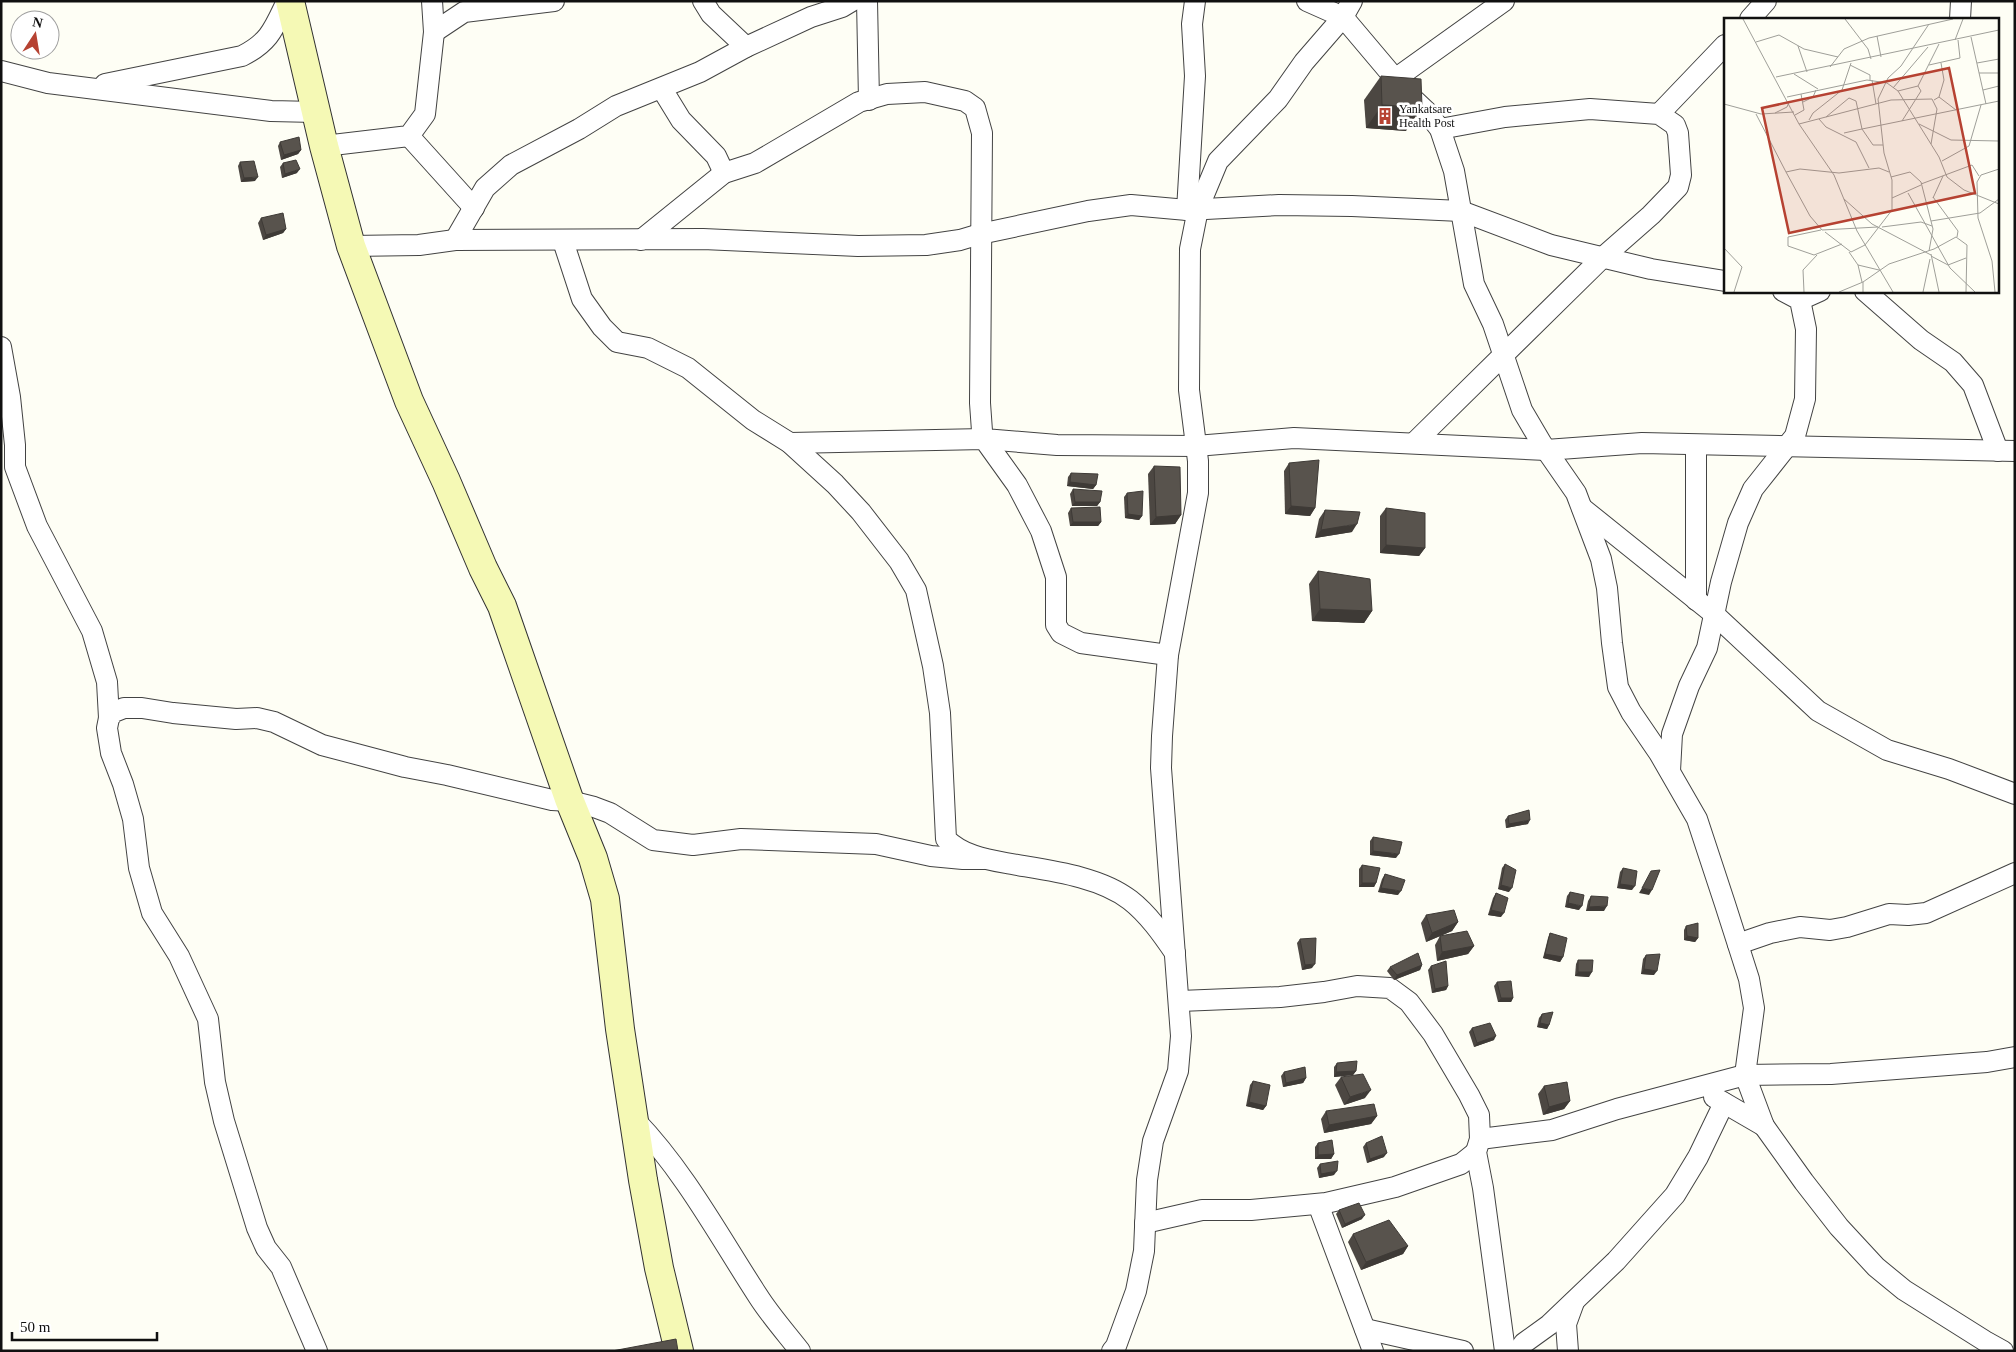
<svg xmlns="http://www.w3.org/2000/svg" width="2016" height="1352" viewBox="0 0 2016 1352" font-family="'Times New Roman',serif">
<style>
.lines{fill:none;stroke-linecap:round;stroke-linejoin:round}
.street-casing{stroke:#434343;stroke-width:22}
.secondary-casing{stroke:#323232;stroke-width:30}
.street{stroke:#fff;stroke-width:20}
.secondary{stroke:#f5f9b5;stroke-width:28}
.wall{fill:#4c4742}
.shaded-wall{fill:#3e3a36}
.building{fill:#58534d;stroke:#3e3a36}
.labels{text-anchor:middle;stroke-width:5;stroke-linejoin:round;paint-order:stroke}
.poi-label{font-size:12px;fill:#101010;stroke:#fff;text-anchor:start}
.inset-road{fill:none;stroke:#9f9f99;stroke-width:1}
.view{fill:#b64232;fill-opacity:0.15;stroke:#b64232;stroke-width:2.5}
.inset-edge{fill:none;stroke:#101010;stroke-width:2.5}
</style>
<rect width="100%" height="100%" fill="#fefef5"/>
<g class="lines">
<g class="street-casing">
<g id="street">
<polyline points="703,1 711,14 746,47"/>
<polyline points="867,1 869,100"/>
<polyline points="1307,1 1343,17 1408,94 1426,111 1440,129 1454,171 1474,284 1493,324 1522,410 1542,444 1576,493 1601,559 1607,588 1612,643 1618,687 1631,712 1659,753 1697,819 1725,904 1749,979 1754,1008 1745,1075 1764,1126 1804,1182 1839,1227 1876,1267 1904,1290 1985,1341 2003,1351"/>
<polyline points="1750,19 1766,1"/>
<polyline points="1960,19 1961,1"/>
<polyline points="434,32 464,12 554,1"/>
<polyline points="1,71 48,83 271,111 315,112"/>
<polyline points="1395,79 1504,1"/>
<path d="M 105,84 L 242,56 C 270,42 274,28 287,1"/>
<polyline points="662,89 681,120 716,156 724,173"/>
<polyline points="1659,114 1725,45"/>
<polyline points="409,136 474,208"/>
<polyline points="324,146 409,136 425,114 434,32 432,1"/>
<polyline points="1187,210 1195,76 1192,24 1195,1"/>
<polyline points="455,240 485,188 511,165 579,129 616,106 700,72 746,47 811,17 842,7 852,1"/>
<polyline points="641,240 724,173 755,163 859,102 887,94 925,92 965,101 975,108 982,133 980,403 982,431 984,439 1057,445 1196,446 1294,438 1546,450 1642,443 2015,451"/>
<path d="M 563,241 L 582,299 L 602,327 L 617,342 L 648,348 L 688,368 L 753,420 L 790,443 L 835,484 L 861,512 L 899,561 L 916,590 L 933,666 L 940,713 L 946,839 C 962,855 984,859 1006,863 C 1044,870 1098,875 1130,900 C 1148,914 1162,934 1175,953"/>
<polyline points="351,246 419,245 455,240 703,239 858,246 926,245 960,240 980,234 1088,211 1131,205 1187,210 1279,205 1352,206 1461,211 1551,245 1651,269 1725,281"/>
<polyline points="1865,291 1921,340 1953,362 1973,385 1998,451"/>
<polyline points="1800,300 1820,291"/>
<polyline points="1,347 10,397 15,445 15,467 37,526 92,631 107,682 109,718"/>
<polyline points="790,443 984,439 1017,485 1041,531 1056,577 1056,625 1061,633 1081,643 1168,655"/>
<polyline points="1414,443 1602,258 1651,215 1678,187 1681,175 1678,133 1675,125 1659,114 1590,109 1505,117 1440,129"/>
<polyline points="1582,508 1714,614 1818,711 1887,750 1949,769 2015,794"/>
<polyline points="1696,600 1696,445"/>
<polyline points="1670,771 1672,734 1689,686 1707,648 1721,582 1738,523 1753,489 1795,436 1805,399 1806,329 1800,300 1783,291"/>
<polyline points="1738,944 1770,933 1800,927 1830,930 1847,927 1889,914 1908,915 1926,913 2015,873"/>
<polyline points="1180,1001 1280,997 1324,992 1357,986 1390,988 1409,1002 1433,1034 1469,1095 1479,1115 1480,1139 1476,1152 1483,1188 1505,1351"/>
<polyline points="1714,1097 1764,1126"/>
<path d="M 635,1120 C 685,1172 719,1236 758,1296 C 770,1315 786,1333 800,1351"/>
<polyline points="1480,1139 1552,1130 1617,1109 1745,1075 1831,1074 1987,1062 2015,1057"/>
<polyline points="1318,1204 1373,1351"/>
<polyline points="1145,1223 1202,1210 1251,1210 1326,1203 1395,1187 1461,1164 1476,1152"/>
<polyline points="1365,1329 1463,1351"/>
<polyline points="317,1351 281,1267 266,1248 257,1228 224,1121 215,1082 208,1019 179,956 152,913 139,868 133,819 123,784 111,753 107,728 109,718 114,712 124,708 142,708 173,713 236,719 257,718 274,722 322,745 405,767 447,775 552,800 570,801 594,807 610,813 653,840 693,845 741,839 876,844 931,856 963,859 984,859"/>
<polyline points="1112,1351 1116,1346 1136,1291 1144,1251 1147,1180 1153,1141 1178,1071 1181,1036 1161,768 1162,736 1168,655 1198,493 1198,461 1189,390 1190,249 1198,209 1218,161 1278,99 1304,62 1343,17 1352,1"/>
<polyline points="1518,1351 1524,1343 1549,1325 1616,1261 1675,1195 1698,1157 1724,1103"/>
<polyline points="1568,1351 1566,1324 1574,1302"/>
</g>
</g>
<g class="secondary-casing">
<polyline id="secondary" points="290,1 324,146 351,246 409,401 446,481 483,568 502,606 569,799 593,858 605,899 620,1029 643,1180 659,1268 679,1351"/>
</g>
<use href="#street" class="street"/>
<use href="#secondary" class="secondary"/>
</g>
<g class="wall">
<polygon points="1381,76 1406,131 1366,128 1364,100"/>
<polygon points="280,142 301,150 298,154 281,160 278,146"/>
<polygon points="240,162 255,181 241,182 238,166"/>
<polygon points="283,163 297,173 282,178 280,167"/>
<polygon points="261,218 286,229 283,233 263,240 258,223"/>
<polygon points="1289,463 1315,508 1310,516 1285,514 1284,471"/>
<polygon points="1154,466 1181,515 1175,524 1150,525 1148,474"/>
<polygon points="1071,473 1096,485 1093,489 1067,486 1068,477"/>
<polygon points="1073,489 1100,502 1097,506 1072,506 1070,494"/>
<polygon points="1127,493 1142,516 1139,520 1125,518 1124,497"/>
<polygon points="1071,508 1101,522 1098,526 1070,526 1068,513"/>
<polygon points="1386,508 1425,548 1419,556 1380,553 1380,516"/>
<polygon points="1325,510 1352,532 1315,538 1319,519"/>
<polygon points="1318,571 1372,611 1364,623 1312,621 1309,584"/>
<polygon points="1508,816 1528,824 1506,828 1505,820"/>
<polygon points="1373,837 1396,858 1370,855 1370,841"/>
<polygon points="1505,864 1509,892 1498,889 1502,868"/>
<polygon points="1362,865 1376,883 1374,887 1359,887 1359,869"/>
<polygon points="1623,868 1632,890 1617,888 1620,872"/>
<polygon points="1385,874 1398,895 1378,892 1382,879"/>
<polygon points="1570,892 1579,910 1565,907 1567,896"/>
<polygon points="1496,893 1501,917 1488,915 1493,898"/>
<polygon points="1591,896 1604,911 1586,911 1588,901"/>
<polygon points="1426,915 1458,922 1452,931 1426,942 1421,923"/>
<polygon points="1686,926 1698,938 1695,942 1684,940 1684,930"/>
<polygon points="1550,933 1563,957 1560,962 1543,958 1548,938"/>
<polygon points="1440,936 1474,946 1468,954 1437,961 1435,945"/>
<polygon points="1300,939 1312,968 1302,970 1297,943"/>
<polygon points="1646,955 1654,975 1641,974 1643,959"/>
<polygon points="1578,960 1589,977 1575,976 1576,964"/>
<polygon points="1422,965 1420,970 1394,980 1387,971 1390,967"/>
<polygon points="1431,966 1448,986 1446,990 1432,993 1428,970"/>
<polygon points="1497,982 1513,998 1511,1002 1498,1002 1494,986"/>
<polygon points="1542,1014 1549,1025 1547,1029 1537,1027 1539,1018"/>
<polygon points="1472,1028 1494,1040 1474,1047 1469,1032"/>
<polygon points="1337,1063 1356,1071 1353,1075 1334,1077 1334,1067"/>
<polygon points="1284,1072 1306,1078 1303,1083 1283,1087 1281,1076"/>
<polygon points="1341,1077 1365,1098 1344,1105 1335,1085"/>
<polygon points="1253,1081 1266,1106 1263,1110 1246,1106 1250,1085"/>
<polygon points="1544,1086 1570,1101 1564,1109 1543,1115 1538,1094"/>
<polygon points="1326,1111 1377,1116 1371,1124 1324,1133 1321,1119"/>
<polygon points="1318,1143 1334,1154 1331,1159 1315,1159 1315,1147"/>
<polygon points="1366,1143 1384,1157 1367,1163 1363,1147"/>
<polygon points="1320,1164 1334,1175 1319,1178 1317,1168"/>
<polygon points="1339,1210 1362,1219 1342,1228 1336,1214"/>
<polygon points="1353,1234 1408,1246 1403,1254 1361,1270 1348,1242"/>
</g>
<g class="shaded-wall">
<polygon points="1382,105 1422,107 1406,131 1366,128"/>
<polygon points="301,150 298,154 281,160 284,155"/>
<polygon points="300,169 297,173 282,178 285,174"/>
<polygon points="258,177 255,181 241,182 244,178"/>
<polygon points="286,229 283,233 263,240 266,235"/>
<polygon points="1070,482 1096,485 1093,489 1067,486"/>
<polygon points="1075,502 1100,502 1097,506 1072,506"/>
<polygon points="1291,506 1315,508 1310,516 1285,514"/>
<polygon points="1128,514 1142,516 1139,520 1125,518"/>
<polygon points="1181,515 1175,524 1150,525 1156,517"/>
<polygon points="1073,522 1101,522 1098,526 1070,526"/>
<polygon points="1357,524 1352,532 1315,538 1321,530"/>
<polygon points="1386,545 1425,548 1419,556 1380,553"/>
<polygon points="1320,609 1372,611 1364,623 1312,621"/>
<polygon points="1530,820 1528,824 1506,828 1509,824"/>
<polygon points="1373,851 1399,854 1396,858 1370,855"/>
<polygon points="1362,883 1376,883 1374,887 1359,887"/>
<polygon points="1620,884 1635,886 1632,890 1617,888"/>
<polygon points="1501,885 1512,888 1509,892 1498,889"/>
<polygon points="1381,888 1401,891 1398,895 1378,892"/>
<polygon points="1642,888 1652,890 1649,895 1639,893"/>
<polygon points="1568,903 1582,906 1579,910 1565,907"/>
<polygon points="1607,906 1604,911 1586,911 1589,907"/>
<polygon points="1491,910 1504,913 1501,917 1488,915"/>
<polygon points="1458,922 1452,931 1426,942 1432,933"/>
<polygon points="1687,936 1698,938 1695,942 1684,940"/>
<polygon points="1474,946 1468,954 1437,961 1442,952"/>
<polygon points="1545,954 1563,957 1560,962 1543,958"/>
<polygon points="1315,964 1312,968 1302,970 1305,965"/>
<polygon points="1422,965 1420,970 1394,980 1397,975"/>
<polygon points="1644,969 1657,971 1654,975 1641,974"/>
<polygon points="1578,972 1592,972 1589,977 1575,976"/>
<polygon points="1448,986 1446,990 1432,993 1435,989"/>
<polygon points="1501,998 1513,998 1511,1002 1498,1002"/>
<polygon points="1540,1023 1549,1025 1547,1029 1537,1027"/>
<polygon points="1496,1036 1494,1040 1474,1047 1477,1043"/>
<polygon points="1356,1071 1353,1075 1334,1077 1336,1072"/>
<polygon points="1306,1078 1303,1083 1283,1087 1286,1083"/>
<polygon points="1371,1090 1365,1098 1344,1105 1350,1097"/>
<polygon points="1570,1101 1564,1109 1543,1115 1549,1107"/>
<polygon points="1249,1102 1266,1106 1263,1110 1246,1106"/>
<polygon points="1377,1116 1371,1124 1324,1133 1329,1125"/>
<polygon points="1387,1153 1384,1157 1367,1163 1370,1159"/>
<polygon points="1334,1154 1331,1159 1315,1159 1318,1155"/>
<polygon points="1337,1171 1334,1175 1319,1178 1321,1174"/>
<polygon points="1365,1215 1362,1219 1342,1228 1345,1224"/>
<polygon points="1408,1246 1403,1254 1361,1270 1366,1262"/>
</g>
<g class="building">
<polygon points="1381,76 1421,79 1422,107 1382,105"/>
<polygon points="299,137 301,150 284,155 280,142"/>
<polygon points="296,160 300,169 285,174 283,163"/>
<polygon points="254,161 258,177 244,178 240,162"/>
<polygon points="283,213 286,229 266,235 261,218"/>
<polygon points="1319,460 1315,508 1291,506 1289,463"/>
<polygon points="1154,466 1180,467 1181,515 1156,517"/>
<polygon points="1071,473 1098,474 1096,485 1070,482"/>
<polygon points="1073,489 1102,491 1100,502 1075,502"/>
<polygon points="1143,491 1142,516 1128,514 1127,493"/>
<polygon points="1100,507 1101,522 1073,522 1071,508"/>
<polygon points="1386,508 1425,513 1425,548 1386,545"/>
<polygon points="1325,510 1360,512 1357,524 1321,530"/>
<polygon points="1318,571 1370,579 1372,611 1320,609"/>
<polygon points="1529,810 1530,820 1509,824 1508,816"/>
<polygon points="1373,837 1402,842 1399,854 1373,851"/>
<polygon points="1505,864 1516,870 1512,888 1501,885"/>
<polygon points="1362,865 1380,868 1376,883 1362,883"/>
<polygon points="1623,868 1637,871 1635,886 1620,884"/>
<polygon points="1660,870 1652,890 1642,888 1651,871"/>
<polygon points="1385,874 1405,880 1401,891 1381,888"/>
<polygon points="1570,892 1584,895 1582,906 1568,903"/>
<polygon points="1496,893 1508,898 1504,913 1491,910"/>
<polygon points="1591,896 1608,897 1607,906 1589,907"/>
<polygon points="1454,910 1458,922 1432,933 1426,915"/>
<polygon points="1698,923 1698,938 1687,936 1686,926"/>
<polygon points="1467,931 1474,946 1442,952 1440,936"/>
<polygon points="1550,933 1567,938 1563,957 1545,954"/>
<polygon points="1316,938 1315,964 1305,965 1300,939"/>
<polygon points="1418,953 1422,965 1397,975 1390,967"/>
<polygon points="1660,954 1657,971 1644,969 1646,955"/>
<polygon points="1578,960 1593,960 1592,972 1578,972"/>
<polygon points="1446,961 1448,986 1435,989 1431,966"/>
<polygon points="1511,981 1513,998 1501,998 1497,982"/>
<polygon points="1553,1012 1549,1025 1540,1023 1542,1014"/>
<polygon points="1490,1023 1496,1036 1477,1043 1472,1028"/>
<polygon points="1357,1061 1356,1071 1336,1072 1337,1063"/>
<polygon points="1305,1067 1306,1078 1286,1083 1284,1072"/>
<polygon points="1363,1074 1371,1090 1350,1097 1341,1077"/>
<polygon points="1253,1081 1270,1085 1266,1106 1249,1102"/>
<polygon points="1567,1082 1570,1101 1549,1107 1544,1086"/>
<polygon points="1374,1104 1377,1116 1329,1125 1326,1111"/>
<polygon points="1382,1136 1387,1153 1370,1159 1366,1143"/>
<polygon points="1332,1140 1334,1154 1318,1155 1318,1143"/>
<polygon points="1338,1161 1337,1171 1321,1174 1320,1164"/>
<polygon points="1359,1203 1365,1215 1345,1224 1339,1210"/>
<polygon points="1389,1220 1408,1246 1366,1262 1353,1234"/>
<polygon points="676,1339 678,1351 612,1351"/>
</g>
<defs>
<g id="building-bare" transform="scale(1.35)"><path d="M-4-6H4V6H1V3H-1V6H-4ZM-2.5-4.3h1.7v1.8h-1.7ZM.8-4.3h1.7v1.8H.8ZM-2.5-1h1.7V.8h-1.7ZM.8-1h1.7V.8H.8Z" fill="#b64232" stroke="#fff" stroke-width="2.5" paint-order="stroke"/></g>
</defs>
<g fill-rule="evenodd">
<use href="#building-bare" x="1385" y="116"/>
</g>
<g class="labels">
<g class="poi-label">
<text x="1399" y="113">Yankatsare<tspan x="1399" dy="14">Health Post</tspan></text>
</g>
</g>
<g transform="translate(1724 18)">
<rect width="275" height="275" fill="#fefef5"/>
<path class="inset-road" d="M 19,1 L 75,106 L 110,157 L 133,213 L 169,274M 121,1 L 144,31 L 147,41M 153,18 L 157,39M 247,19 L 262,86M 231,22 L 239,1M 32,24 L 55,17 L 80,31 L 114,39M 74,28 L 83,54M 253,45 L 275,41M 126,47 L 146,57 L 146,62M 205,47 L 236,40 L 234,22M 106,49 L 120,31 L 145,20 L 229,1M 255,55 L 275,55M 70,56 L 94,71M 52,59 L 275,12M 148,62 L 152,86M 194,68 L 215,26M 169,70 L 204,29M 259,72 L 275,68M 174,73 L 194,68 L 197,73 L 178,103M 63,79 L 143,62 L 163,65 L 174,73 L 215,139 L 223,159 L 240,172 L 275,186M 215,79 L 232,92M 210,82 L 215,79 L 220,62 L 217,45M 79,84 L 89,79 L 92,72M 0,86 L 37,96 L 70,94M 51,95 L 63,89 L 65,84M 32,96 L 62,154M 71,97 L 80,92 L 77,76M 102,99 L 125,80 L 132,83 L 138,111 L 275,83M 95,101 L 102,109 L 132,124 L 145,150M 85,102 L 89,95 L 118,72 L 127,45M 75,106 L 167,82 L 208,81 L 213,91 L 207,126M 195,106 L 227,122 L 275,123M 120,115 L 138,111 L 149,127 L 159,127M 218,143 L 245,128 L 257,87M 167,159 L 186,154 L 197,164 L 209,211 L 205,233M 197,166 L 248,147 L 255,158M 184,175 L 226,250 L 251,274M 209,179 L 234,213 L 233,219M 168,180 L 197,167M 209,180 L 219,158M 120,181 L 148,206 L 207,237M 207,203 L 256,195 L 275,181M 154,209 L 98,212 L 86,198 L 62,154 L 76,151 L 115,155 L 155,150 L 165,154M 158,209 L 197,204 L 208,208M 97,212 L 64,219 L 64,228 L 90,237 L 118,226M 101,214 L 127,234 L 141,227 L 168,192 L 168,162 L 160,135 L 154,81 L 164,60 L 177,48 L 205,6M 0,230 L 18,249 L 10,274M 125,234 L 134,247 L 155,252M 207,236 L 215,274M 207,238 L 224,247 L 242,240M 134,247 L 138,264M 80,274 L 79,252 L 93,237M 115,274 L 139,264M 139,274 L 139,264 L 165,246 L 210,231 L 232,219 L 243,227 L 242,274M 199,274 L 206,241M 271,274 L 268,243 L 254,200 L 253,164 L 257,157 L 275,151"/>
<path class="view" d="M 225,50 L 251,175 L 65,215 L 38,90 Z"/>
<rect width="275" height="275" class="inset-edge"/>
</g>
<rect width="2016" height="1352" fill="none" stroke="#101010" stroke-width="5"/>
<g transform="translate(35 35) rotate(12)"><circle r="24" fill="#ffffff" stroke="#9f9f9f"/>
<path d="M0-4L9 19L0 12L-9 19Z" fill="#b64232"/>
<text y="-8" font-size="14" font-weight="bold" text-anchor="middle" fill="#101010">N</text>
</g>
<path d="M12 1332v8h145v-8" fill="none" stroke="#101010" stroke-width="2.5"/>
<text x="20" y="1332" font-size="15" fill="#101010" stroke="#ffffff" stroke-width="4" paint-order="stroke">50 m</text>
</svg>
